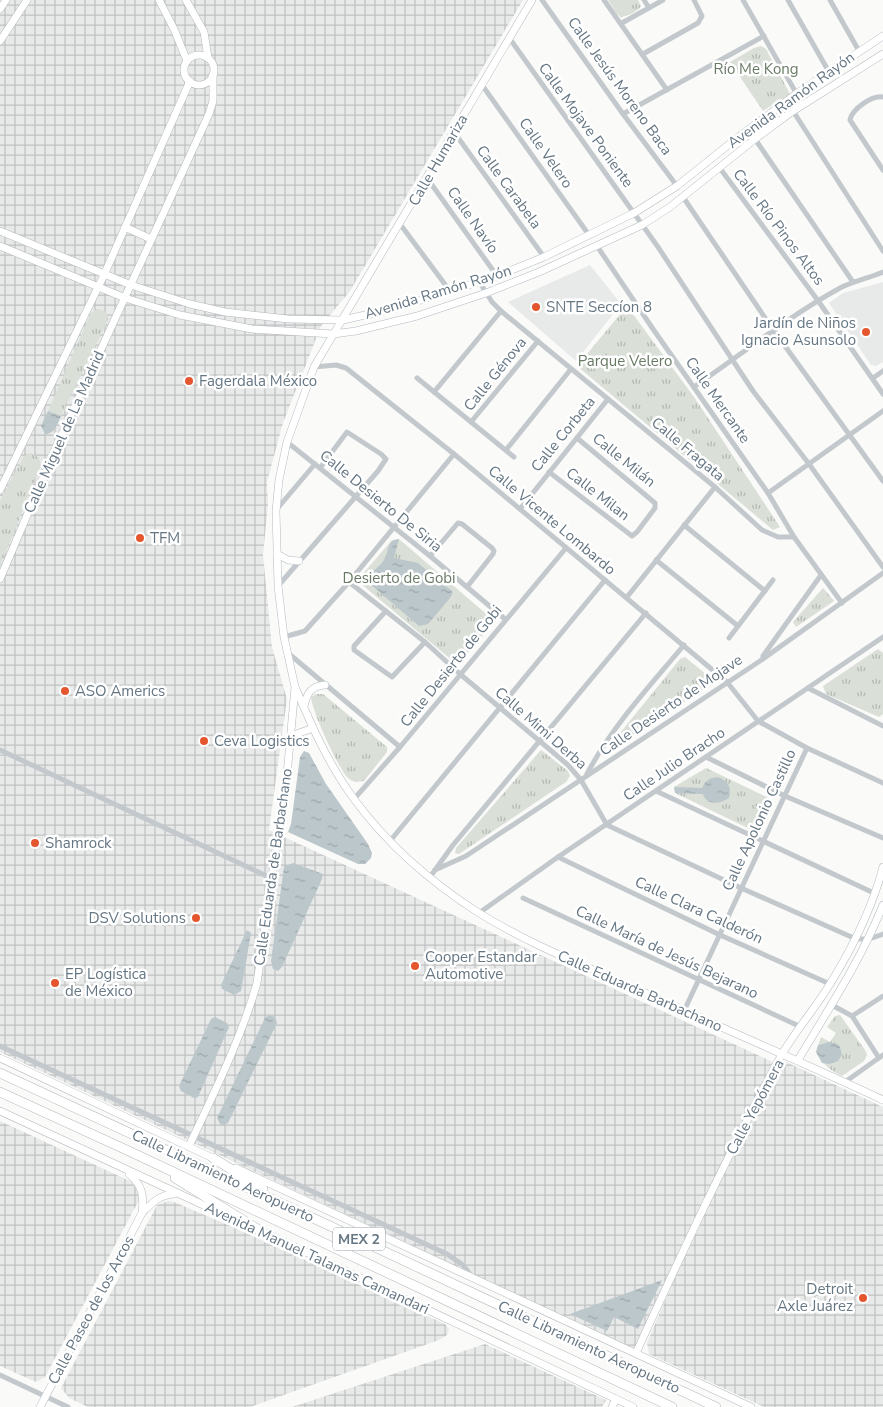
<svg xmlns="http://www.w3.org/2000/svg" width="883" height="1407" viewBox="0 0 883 1407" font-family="'Nunito Sans',sans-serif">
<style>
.built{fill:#e8e9e9}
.industrial{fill:url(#industrial-grid)}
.park{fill:url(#park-tufts)}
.water{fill:url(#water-ripples)}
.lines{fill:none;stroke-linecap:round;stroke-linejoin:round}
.secondary-casing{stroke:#b3babf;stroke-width:8}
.highway-casing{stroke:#b4b9bd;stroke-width:10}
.street{stroke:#c3c8cc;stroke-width:5}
.secondary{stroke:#fff;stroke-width:7}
.highway{stroke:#fff;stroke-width:9}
.poi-dot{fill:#e4572e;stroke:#fff;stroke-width:2}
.labels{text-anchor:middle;stroke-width:5;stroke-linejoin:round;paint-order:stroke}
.shield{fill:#fff;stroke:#939fa8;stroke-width:1}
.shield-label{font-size:14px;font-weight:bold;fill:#657683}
.park-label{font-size:15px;fill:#687a64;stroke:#fff}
.street-label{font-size:15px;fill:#657683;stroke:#fff}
.poi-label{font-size:15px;fill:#657683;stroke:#fff;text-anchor:start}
</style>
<defs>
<pattern id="industrial-grid" width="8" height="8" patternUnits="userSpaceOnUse" patternTransform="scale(1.25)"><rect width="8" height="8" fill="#e8e9e9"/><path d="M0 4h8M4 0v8" fill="none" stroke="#c0c1c2"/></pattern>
<pattern id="park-tufts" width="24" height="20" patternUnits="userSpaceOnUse" patternTransform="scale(1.25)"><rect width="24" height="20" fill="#dadfd7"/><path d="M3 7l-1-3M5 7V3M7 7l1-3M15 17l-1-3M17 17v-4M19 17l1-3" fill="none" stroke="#b4b9b4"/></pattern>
<pattern id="water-ripples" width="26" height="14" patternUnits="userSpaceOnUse" patternTransform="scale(1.25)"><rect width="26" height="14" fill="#bbc7cb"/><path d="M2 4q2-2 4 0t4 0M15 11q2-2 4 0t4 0" fill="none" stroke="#9ca6aa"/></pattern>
</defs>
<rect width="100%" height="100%" fill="#fafaf8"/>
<g class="built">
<polygon points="590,265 621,304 576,361 508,302"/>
<polygon points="883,282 883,362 876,366 871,365 829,303 843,293"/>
</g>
<g class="industrial">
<polygon points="0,0 523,0 350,291 321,326 283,423 267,482 268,504 263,555 272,647 287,699 269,830 775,1063 724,1169 784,1061 883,1107 883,1407 764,1407 649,1354 647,1343 701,1217 635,1350 0,1052"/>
<polygon points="0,1121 132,1182 137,1189 139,1200 45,1377 36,1382 0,1366"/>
<polygon points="168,1201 174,1202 233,1227 445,1324 449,1329 447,1335 439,1340 250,1407 88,1407 69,1398 61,1388 157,1205"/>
<polygon points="485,1344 606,1400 602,1407 292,1407"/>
</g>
<g class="park">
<path d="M 608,0 L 638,0 L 641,6 C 637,12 628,16 621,17 L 617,14 Z"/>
<polygon points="761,46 766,49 790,94 763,111 730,62 754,48"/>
<polygon points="627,306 694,397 780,527 773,530 577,366"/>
<path d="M 97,309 C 105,310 107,312 108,320 L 61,416 L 48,411 L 91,313 Z"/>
<polygon points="31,453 38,457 41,464 0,567 0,501 24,456"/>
<polygon points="399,539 491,618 492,624 460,662 454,662 360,583 361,576 392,540"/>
<polygon points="823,588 834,601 796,627 793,622"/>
<polygon points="878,649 883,653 883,714 879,717 826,694 823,686"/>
<polygon points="685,657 712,679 710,685 620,744 616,738 680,659"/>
<path d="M 316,694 L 323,694 L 387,747 L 387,752 L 364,781 L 355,782 C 353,781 350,780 348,778 C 338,768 312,711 311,697 Z"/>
<polygon points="541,750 568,771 570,776 566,782 459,854 455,853 456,848"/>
<polygon points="706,768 771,799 773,804 760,830 754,831 675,793 674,787"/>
<path d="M 840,1015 L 865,1050 L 867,1055 L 864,1061 L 842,1076 C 829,1070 823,1064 816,1052 L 821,1037 L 830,1042 L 836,1033 L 827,1027 L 835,1016 Z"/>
</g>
<g class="water">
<path d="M 48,411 L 61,416 C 57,424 55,434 45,434 L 41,426 Z"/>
<path d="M 399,539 L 394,558 L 418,563 L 453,592 L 450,598 L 428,624 L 419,626 L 369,583 L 367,576 C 373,571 382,565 385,558 C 390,549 386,541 399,539 Z"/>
<polygon points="304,751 309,753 326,784 368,844 372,853 371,858 365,864 358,864 288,832 291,824 300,757"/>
<path d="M 718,777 C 728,781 732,787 729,798 C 719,804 707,806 703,794 L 675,793 L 674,787 L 702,788 C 706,780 709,778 718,777 Z"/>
<polygon points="293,863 323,874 322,879 282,967 278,971 273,969 271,961 284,867"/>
<polygon points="247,930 251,933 241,991 234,995 222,989 221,985"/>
<polygon points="269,1015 275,1017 277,1023 228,1123 223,1125 220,1124 217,1118 265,1018"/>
<polygon points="215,1017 227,1023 229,1027 198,1097 194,1098 181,1091 179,1086 211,1019"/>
<polygon points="830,1042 839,1045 842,1054 838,1061 829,1064 822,1063 816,1052 818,1045"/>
<polygon points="662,1280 638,1329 614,1317 607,1331 570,1314"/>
</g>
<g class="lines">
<g class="secondary-casing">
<g id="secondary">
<polyline points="159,0 174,29 187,61"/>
<polyline points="186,0 204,32 208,58"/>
<polyline points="0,9 6,0"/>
<polyline points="0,41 27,0"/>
<circle cx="199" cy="70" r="15"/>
<polyline points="125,227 151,239"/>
<polyline points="0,231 131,285 190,304 225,312 288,319 343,320 396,308 497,276 544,257 634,213 677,186 732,142 796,94 883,36"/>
<polyline points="0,246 125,298 180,315 252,329 333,334 356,331 417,316 486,293 539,272 642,225 670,207 755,139 793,111 883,54"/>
<polyline points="0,490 104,275 190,81"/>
<polyline points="277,554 288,560 299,561"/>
<polyline points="0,579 53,454 209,114 213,101 213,75"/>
<path d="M 296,689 C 312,727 329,765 354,799 C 387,844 432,883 479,913 C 527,943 581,964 632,987 C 715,1025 800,1061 883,1100"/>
<path d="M 304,706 C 307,693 311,686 325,685"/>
<polyline points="291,736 313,728"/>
<polyline points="0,1058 217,1160"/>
<path d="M 798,1060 C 828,1010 861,960 883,905"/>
<polyline points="0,1111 238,1221"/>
<path d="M 189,1146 C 214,1093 241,1039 257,983 L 288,764 L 295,687 L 284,637 L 278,586 L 276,511 L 279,480 L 287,442 L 314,367 L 532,0"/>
<polyline points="236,1168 751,1407"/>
<path d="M 129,1174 C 143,1186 144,1196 142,1213"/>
<polyline points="255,1228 633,1407"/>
<path d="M 636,1353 C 682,1253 728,1153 781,1056 C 795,1031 815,1009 830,984 C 853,947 872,909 883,867"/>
<path d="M 40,1407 L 142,1213 C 152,1203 159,1195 174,1194"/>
<polyline points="612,1407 616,1399"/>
</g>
</g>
<g class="highway-casing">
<g id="highway">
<polyline points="0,1073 313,1218 716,1407"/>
<polyline points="0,1092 131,1152 672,1407"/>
<polyline points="213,1158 263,1189"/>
<polyline points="175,1178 259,1230"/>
</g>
</g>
<g class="street">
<polyline points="542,0 623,114 677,186"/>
<polyline points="604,0 667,90"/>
<polyline points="644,0 649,8"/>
<polyline points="743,0 803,105"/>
<polyline points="788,0 829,72"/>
<polyline points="830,0 859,51"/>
<polyline points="622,23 663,0"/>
<polyline points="510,39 658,247 753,391 809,464 883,567"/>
<polyline points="643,54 698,23 702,16 694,0"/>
<polyline points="482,85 589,235"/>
<path d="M 883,97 C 872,95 852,109 850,120 L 883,170"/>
<polyline points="793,111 883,251"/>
<polyline points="623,114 764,36"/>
<polyline points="454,132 544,257"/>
<polyline points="755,139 853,282"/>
<polyline points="719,167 819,302 883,394"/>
<polyline points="427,178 497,276"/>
<polyline points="683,197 774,331 883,481"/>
<polyline points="400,224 450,291"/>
<polyline points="597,246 653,329 768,493 794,537 842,603"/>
<polyline points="480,283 492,302 501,311 715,487 762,530 778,537 794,537"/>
<polyline points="314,367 336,365 346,368 454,454 727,682 758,721 807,748 883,783"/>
<polyline points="417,378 514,457"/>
<polyline points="873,378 883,371"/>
<path d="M 694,387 C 742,354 789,316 840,288 C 854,281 869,278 883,272"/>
<polyline points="434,392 501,311"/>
<polyline points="471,422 538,341"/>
<polyline points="287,442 430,556 505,619"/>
<polyline points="506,450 571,369"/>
<polyline points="549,472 632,536 637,532 655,508 655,503 577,438"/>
<polyline points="768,493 883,411"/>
<polyline points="520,509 608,399"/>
<polyline points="276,510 315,464"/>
<polyline points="684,525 765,591"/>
<polyline points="430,556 458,523 462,524 492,548 494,551 493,554 467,587"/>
<polyline points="656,560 738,626"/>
<polyline points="349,582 425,642 460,674 568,765 581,780 607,825 741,888 856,939 869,939 883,934"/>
<polyline points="278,586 378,471 386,459 381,454 347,432 320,468"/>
<polyline points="627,597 715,487"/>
<polyline points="386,611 354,646 354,650 392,677 425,642"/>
<polyline points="284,637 305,631 349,582 454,454"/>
<polyline points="729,638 773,580"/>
<polyline points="288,653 400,747"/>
<polyline points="763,656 821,575"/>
<polyline points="808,688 883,726"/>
<polyline points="0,750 271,878"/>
<polyline points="706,757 785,796 883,838"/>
<path d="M 587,774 C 612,726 650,686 684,645"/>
<polyline points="656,791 876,894"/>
<polyline points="354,799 400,747 566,548"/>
<polyline points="390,841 605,580"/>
<polyline points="558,857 720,935 830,984"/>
<polyline points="435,870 466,856 760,661 883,573"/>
<polyline points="430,877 453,845 646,613"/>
<polyline points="523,898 801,1027"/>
<polyline points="479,913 558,857 883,637"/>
<polyline points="830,1004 852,1016 879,1058"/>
<polyline points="684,1011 807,748"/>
<polyline points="852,1016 883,996"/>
<polyline points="0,1046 447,1254 463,1265 472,1277"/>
<polyline points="845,1082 883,1055"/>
<polyline points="0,1375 68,1407"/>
</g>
<use href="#secondary" class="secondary"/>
<use href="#highway" class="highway"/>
</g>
<g class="poi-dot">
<circle cx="536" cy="307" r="5"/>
<circle cx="866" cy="332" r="5"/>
<circle cx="189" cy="381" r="5"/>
<circle cx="140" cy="538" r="5"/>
<circle cx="65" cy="691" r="5"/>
<circle cx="204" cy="741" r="5"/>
<circle cx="35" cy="843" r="5"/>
<circle cx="196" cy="918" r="5"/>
<circle cx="415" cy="966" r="5"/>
<circle cx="55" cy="983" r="5"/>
<circle cx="863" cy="1298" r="5"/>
</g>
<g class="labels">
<rect class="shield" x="333" y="1227.5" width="52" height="23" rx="4"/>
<g class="shield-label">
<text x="359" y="1244">MEX 2</text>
</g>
<g class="park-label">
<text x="756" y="74">Río Me Kong</text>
<text x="625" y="366">Parque Velero</text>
<text x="399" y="583">Desierto de Gobi</text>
</g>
<g class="street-label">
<text transform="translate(620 86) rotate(54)" y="5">Calle Jesús Moreno Baca</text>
<text transform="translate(791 100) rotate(-36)" y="5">Avenida Ramón Rayón</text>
<text transform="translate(586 125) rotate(54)" y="5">Calle Mojave Poniente</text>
<text transform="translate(546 153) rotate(55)" y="5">Calle Velero</text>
<text transform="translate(438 160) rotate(-60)" y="5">Calle Humariza</text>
<text transform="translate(509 187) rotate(54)" y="5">Calle Carabela</text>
<text transform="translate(473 220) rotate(55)" y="5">Calle Navío</text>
<text transform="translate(779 227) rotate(53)" y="5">Calle Río Pinos Altos</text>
<text transform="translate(438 292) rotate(-17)" y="5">Avenida Ramón Rayón</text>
<text transform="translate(495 374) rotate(-51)" y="5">Calle Génova</text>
<text transform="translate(718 400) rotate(55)" y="5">Calle Mercante</text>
<text transform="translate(64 432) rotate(-66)" y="5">Calle Miguel de La Madrid</text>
<text transform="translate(563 434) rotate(-51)" y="5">Calle Corbeta</text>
<text transform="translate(688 449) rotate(40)" y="5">Calle Fragata</text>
<text transform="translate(624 460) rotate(39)" y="5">Calle Milán</text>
<text transform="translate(598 494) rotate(38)" y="5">Calle Milan</text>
<text transform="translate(381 501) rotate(39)" y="5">Calle Desierto De Siria</text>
<text transform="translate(552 520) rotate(40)" y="5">Calle Vicente Lombardo</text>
<text transform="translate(451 666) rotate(-51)" y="5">Calle Desierto de Gobi</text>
<text transform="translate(671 705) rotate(-34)" y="5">Calle Desierto de Mojave</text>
<text transform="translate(541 728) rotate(41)" y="5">Calle Mimi Derba</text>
<text transform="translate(674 764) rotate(-34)" y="5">Calle Julio Bracho</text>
<text transform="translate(759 820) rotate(-65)" y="5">Calle Apolonio Castillo</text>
<text transform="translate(273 867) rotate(-82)" y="5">Calle Eduarda de Barbachano</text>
<text transform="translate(699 910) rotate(25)" y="5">Calle Clara Calderón</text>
<text transform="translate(667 952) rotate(25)" y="5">Calle María de Jesús Bejarano</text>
<text transform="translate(640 991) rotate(24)" y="5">Calle Eduarda Barbachano</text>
<text transform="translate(755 1107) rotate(-62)" y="5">Calle Yepómera</text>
<text transform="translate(223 1176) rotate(25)" y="5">Calle Libramiento Aeropuerto</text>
<text transform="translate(317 1258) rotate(25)" y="5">Avenida Manuel Talamas Camandari</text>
<text transform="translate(91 1310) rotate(-62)" y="5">Calle Paseo de los Arcos</text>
<text transform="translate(589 1347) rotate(25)" y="5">Calle Libramiento Aeropuerto</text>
</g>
<g class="poi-label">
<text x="546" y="312">SNTE Seccíon 8</text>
<text x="856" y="328" text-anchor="end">Jardín de Niños<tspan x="856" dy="17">Ignacio Asunsolo</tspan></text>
<text x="199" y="386">Fagerdala México</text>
<text x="150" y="543">TFM</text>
<text x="75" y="696">ASO Americs</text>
<text x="214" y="746">Ceva Logistics</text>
<text x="45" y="848">Shamrock</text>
<text x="186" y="923" text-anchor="end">DSV Solutions</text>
<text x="425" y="962">Cooper Estandar<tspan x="425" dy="17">Automotive</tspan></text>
<text x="65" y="979">EP Logística<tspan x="65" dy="17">de México</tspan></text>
<text x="853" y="1294" text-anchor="end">Detroit<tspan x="853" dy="17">Axle Juárez</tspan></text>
</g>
</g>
</svg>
